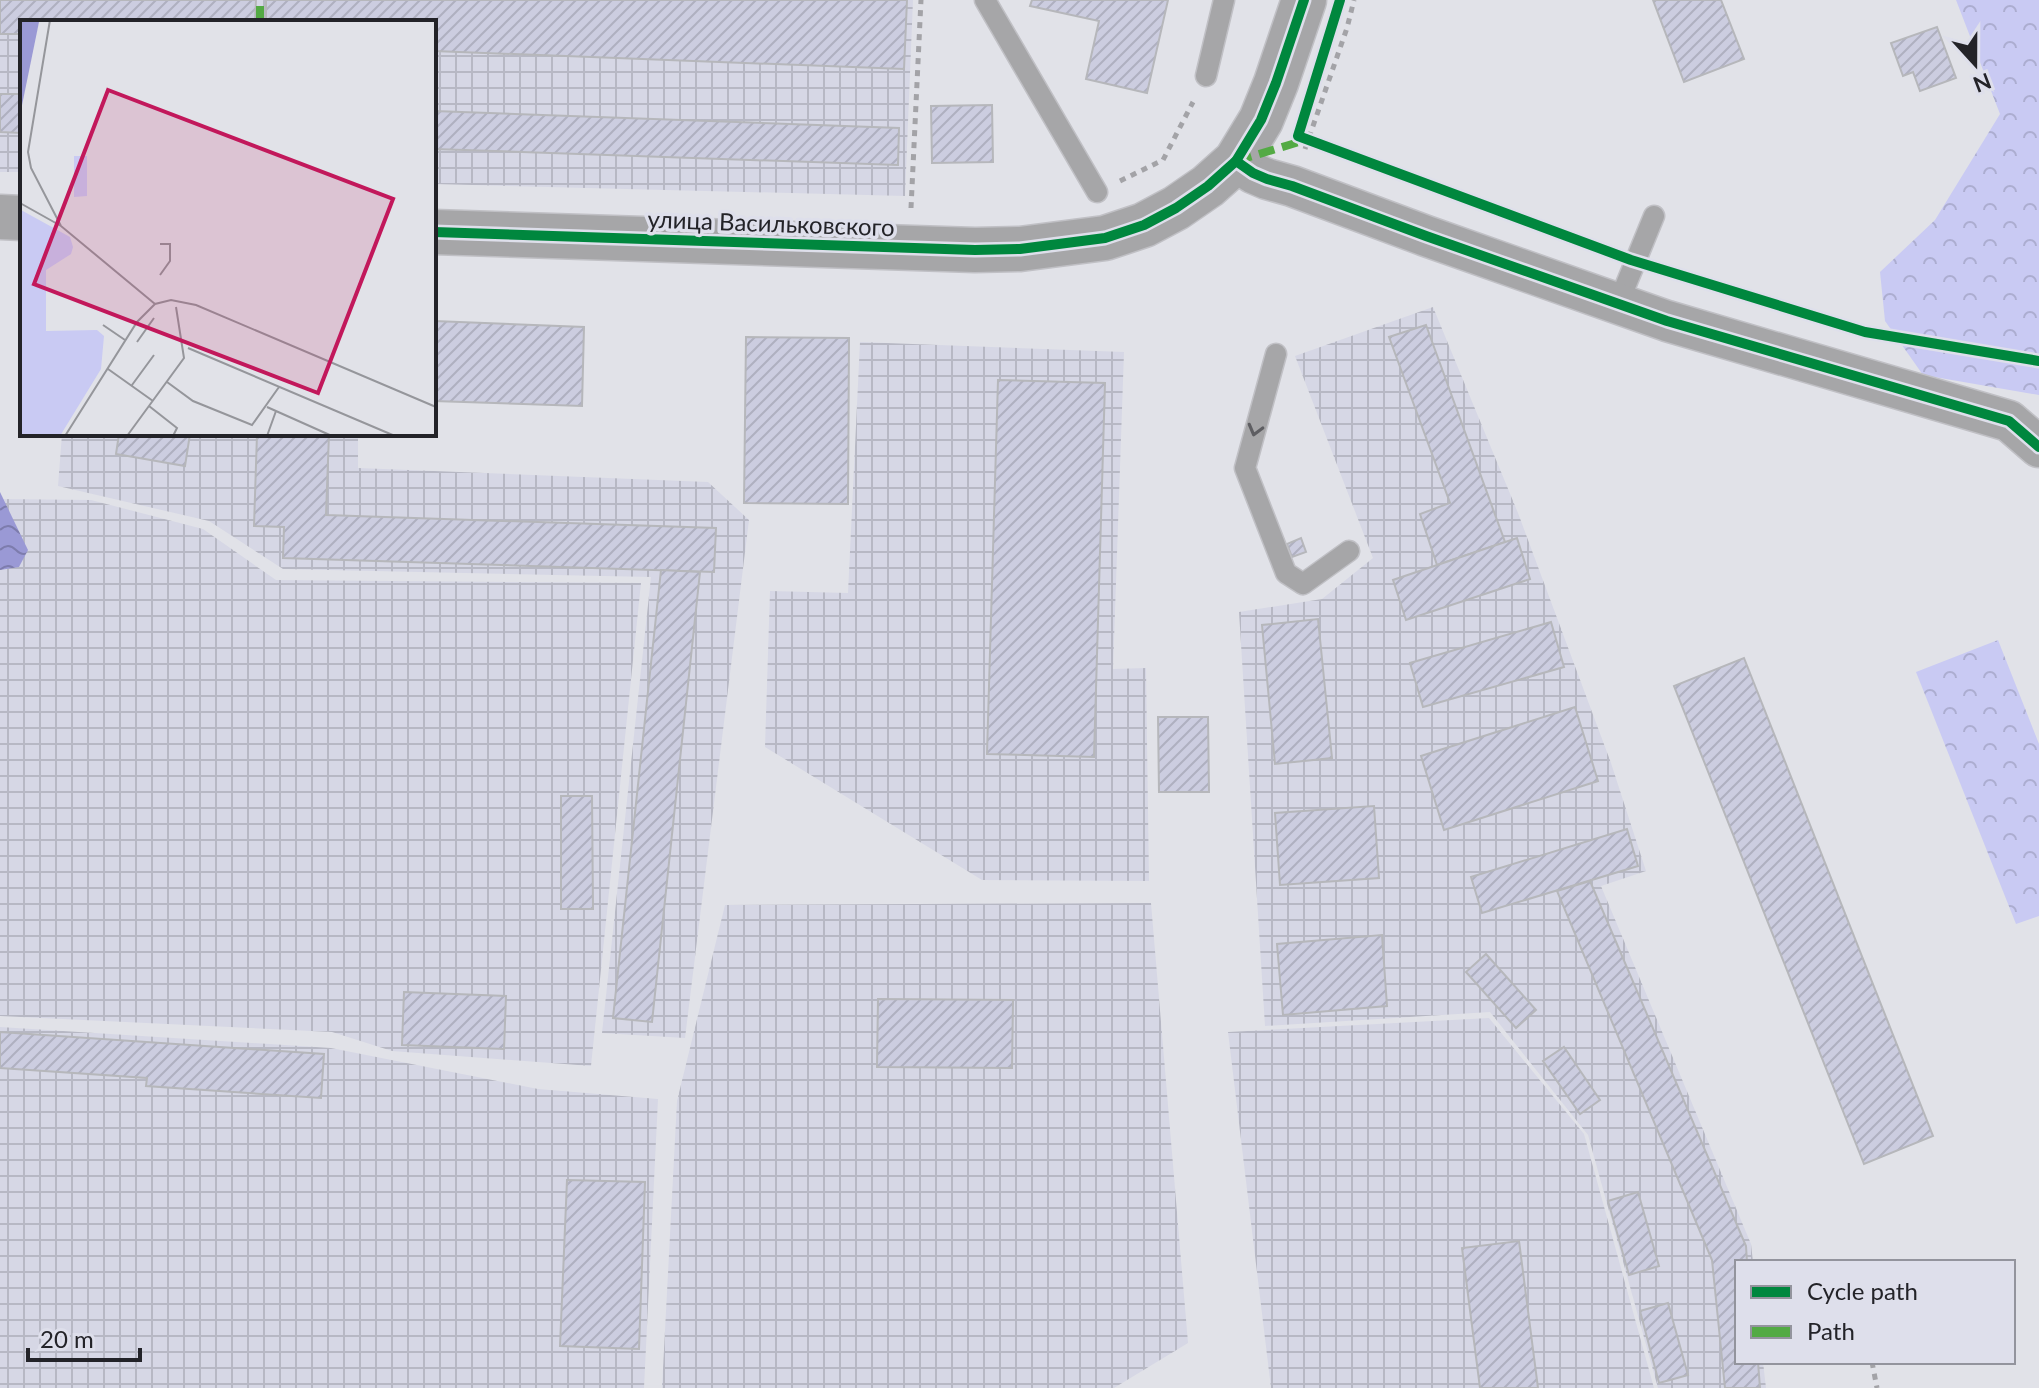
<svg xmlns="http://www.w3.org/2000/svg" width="2039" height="1388" viewBox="0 0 2039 1388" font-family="Lato,sans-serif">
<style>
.industrial{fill:url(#industrial-grid)}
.forest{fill:url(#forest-crowns)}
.water{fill:url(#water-waves)}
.building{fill:url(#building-hatch);stroke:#b6b7bb;stroke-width:2}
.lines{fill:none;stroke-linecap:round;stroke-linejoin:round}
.service-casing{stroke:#c0c0c5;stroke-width:23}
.minor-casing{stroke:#c0c0c5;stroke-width:43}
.tertiary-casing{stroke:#c0c0c5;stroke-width:47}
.path{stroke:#a3a3a7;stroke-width:5;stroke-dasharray:6 6;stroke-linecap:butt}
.service{stroke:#a6a6a8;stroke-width:20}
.minor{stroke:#a6a6a8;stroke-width:40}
.tertiary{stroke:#a6a6a8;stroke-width:44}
.quiet{stroke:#53aa44;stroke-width:8;stroke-dasharray:16 8;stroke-linecap:butt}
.cycleway-casing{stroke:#dedfeb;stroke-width:15}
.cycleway{stroke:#00873e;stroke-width:10}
.oneway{stroke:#5e5e62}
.labels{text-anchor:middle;stroke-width:7;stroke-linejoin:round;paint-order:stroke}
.street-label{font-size:24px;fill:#232328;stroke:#dedfeb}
.inset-road{fill:none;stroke:#95969b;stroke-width:2}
.view{fill:#c2185b;fill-opacity:0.15;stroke:#c2185b;stroke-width:4}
.inset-edge{fill:none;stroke:#232328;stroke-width:4}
</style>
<defs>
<pattern id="industrial-grid" width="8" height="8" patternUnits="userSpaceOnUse" patternTransform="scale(2)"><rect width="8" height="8" fill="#d6d7e5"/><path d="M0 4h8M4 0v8" fill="none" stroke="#b7b8c4"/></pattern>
<pattern id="forest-crowns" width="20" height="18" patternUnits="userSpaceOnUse" patternTransform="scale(2)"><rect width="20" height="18" fill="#c9caf3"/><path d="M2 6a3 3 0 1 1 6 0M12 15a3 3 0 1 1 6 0" fill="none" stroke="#acadd0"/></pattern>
<pattern id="water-waves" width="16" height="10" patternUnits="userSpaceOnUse" patternTransform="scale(2)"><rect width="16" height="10" fill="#9a99d5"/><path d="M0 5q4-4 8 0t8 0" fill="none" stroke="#7d7cad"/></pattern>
<pattern id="building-hatch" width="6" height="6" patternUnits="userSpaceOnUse" patternTransform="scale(2)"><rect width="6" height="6" fill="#cccde0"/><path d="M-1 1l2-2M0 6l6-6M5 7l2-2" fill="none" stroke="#afb0c0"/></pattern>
</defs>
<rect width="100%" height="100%" fill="#e1e2e8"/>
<g class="industrial">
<polygon points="0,0 913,0 905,196 434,184 434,22 22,22 22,172 0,172"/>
<polygon points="1433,307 1518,513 1611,763 1646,871 1601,886 1751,1244 1753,1262 1737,1262 1737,1362 1763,1362 1766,1388 1658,1388 1588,1135 1490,1012 1265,1026 1239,612 1322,599 1373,558 1295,356"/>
<polygon points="860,342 1124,352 1113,669 1146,668 1149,881 982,880 765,747 770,591 848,593"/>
<polygon points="62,434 358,434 358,468 708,482 749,520 685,1038 602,1033 651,577 283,569 209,521 58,486"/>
<polygon points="0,499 91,500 203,529 276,580 641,583 591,1066 392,1051 332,1032 0,1016"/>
<polygon points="1151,903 1188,1343 1114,1388 662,1388 677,1101 725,905"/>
<polygon points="1489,1018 1584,1134 1654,1388 1271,1388 1228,1032"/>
<polygon points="0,1027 331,1048 538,1089 658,1099 644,1388 0,1388"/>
</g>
<g class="forest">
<polygon points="1956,0 2039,0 2039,395 1923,375 1885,321 1880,272 1935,220 2000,114"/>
<polygon points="1998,640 2039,744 2039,916 2016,924 1916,672"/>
</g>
<polygon class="water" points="0,492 28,550 19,567 0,570"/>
<g class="building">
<polygon points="0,0 256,0 255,22 22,22 22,34 0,34"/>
<polygon points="266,0 907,0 904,69 434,51 434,22 266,22"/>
<polygon points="1032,0 1168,0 1147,93 1086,79 1099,21 1030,6"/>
<polygon points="1653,0 1721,0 1744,59 1684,82"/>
<polygon points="1937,27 1956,78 1920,91 1913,72 1903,76 1891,43"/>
<polygon points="0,94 22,94 22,133 0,132"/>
<polygon points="992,105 993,162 932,163 931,106"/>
<polygon points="434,111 899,128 898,165 434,149"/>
<polygon points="434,321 584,327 582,406 434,401"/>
<polygon points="1426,325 1505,542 1437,565 1420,514 1450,503 1389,337"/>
<polygon points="746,337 849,338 848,504 744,503"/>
<polygon points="998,380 1105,383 1094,757 987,754"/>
<polygon points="119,434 190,434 185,466 116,454"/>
<polygon points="257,434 329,434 326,515 716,528 714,572 283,558 284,527 254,526"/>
<polygon points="1301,538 1306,552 1292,557 1287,544"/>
<polygon points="1517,538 1530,579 1406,620 1393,580"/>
<polygon points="661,570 700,572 652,1022 613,1018"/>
<polygon points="1318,619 1332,758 1275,764 1262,625"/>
<polygon points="1551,622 1564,667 1423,707 1410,663"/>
<polygon points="1744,658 1933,1136 1864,1164 1674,686"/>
<polygon points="1575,707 1598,781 1444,830 1421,756"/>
<polygon points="1158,717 1208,717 1209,792 1159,792"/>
<polygon points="561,796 592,796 593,909 561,909"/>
<polygon points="1374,806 1379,878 1280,885 1275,813"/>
<polygon points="1627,829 1638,866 1482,913 1471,877"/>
<polygon points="1590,881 1746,1246 1747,1262 1737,1262 1737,1362 1758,1362 1760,1388 1725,1388 1712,1260 1557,891"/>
<polygon points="1382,935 1387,1006 1283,1015 1277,944"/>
<polygon points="1486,954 1536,1010 1516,1028 1466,972"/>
<polygon points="404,992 506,996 504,1049 402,1045"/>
<polygon points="878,999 1013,1000 1012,1068 877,1067"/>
<polygon points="0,1032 324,1054 321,1098 146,1086 147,1078 0,1068"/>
<polygon points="1564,1047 1600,1100 1580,1114 1543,1061"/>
<polygon points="567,1180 645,1182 639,1349 560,1346"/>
<polygon points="1638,1192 1659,1266 1629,1275 1608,1201"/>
<polygon points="1519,1241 1538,1388 1480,1388 1462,1248"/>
<polygon points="1668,1303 1688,1375 1659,1383 1640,1311"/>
</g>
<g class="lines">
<g class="service-casing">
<g id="service">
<polyline points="985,0 1097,192"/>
<polyline points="1206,76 1224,0"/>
<polyline points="1618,304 1654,216"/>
<polyline points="1276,354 1245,468 1286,573 1303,584 1349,551"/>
</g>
</g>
<g class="minor-casing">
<polyline id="minor" points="1236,161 1253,173 1267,179 1292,186 1426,236 1667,321 2009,421 2039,447"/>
</g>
<g class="tertiary-casing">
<g id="tertiary">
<polyline points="0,217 22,218"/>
<polyline points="434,232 975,250 1020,249 1105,238 1144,225 1176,208 1208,186 1236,161 1261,120 1276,83 1304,0"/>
</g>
</g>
<g class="path">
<polyline points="1305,149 1347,28 1354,0"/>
<polyline points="1120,181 1163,160 1193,102"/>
<polyline points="911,208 921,0"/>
<polyline points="1872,1362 1877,1388"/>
</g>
<use href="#service" class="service"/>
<use href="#minor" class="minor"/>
<use href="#tertiary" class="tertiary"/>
<g class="quiet">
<polyline points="260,22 260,0"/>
<polyline points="1236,161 1309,139"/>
</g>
<g class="cycleway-casing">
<g id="cycleway">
<polyline points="1340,0 1298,136 1631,260 1865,332 2039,361"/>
<polyline points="1236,161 1253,173 1267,179 1292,186 1426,236 1667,321 2009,421 2039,447"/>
<polyline points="434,232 975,250 1020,249 1105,238 1144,225 1176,208 1208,186 1236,161 1261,120 1276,83 1304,0"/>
</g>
</g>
<use href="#cycleway" class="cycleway"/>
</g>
<defs><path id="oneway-chevron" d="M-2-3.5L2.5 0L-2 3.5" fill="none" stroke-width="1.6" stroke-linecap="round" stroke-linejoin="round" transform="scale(2)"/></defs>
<use class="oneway" href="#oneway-chevron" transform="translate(1255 430) rotate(105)"/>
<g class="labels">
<g class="street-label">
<text transform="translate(771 224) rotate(2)" y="8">улица Васильковского</text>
</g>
</g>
<g transform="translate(20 20)">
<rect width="416" height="416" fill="#e1e2e8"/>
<path d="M 54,136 L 67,136 L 67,176 L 54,177 ZM 1,190 L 50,217 L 53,227 L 51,234 L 26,250 L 26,311 L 77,310 L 84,316 L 81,349 L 40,416 L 0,416 Z" fill="#c9caf3"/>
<path d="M 0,0 L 19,2 L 0,95 Z" fill="#9a99d5"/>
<path class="inset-road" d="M 30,0 L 8,132 L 11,148 L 41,206M 0,183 L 41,206 L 135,284M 140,255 L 150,241 L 150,224 L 140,224M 83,305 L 105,320M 117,322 L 134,298M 168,328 L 375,416M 88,349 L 133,381M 147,362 L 173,381 L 232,405 L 259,367M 112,365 L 134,335M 129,386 L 157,408 L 153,416M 247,387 L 312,416M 45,416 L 117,302 L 135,284 L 151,280 L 176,285 L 416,387M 107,416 L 164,338 L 156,287M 247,416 L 256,391"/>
<path class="view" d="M 88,70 L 373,179 L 298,373 L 14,264 Z"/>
<rect width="416" height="416" class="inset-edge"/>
</g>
<rect x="1735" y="1260" width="280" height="104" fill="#dedfeb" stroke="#93949d" stroke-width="2"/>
<rect x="1751" y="1286" width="40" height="12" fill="#00873e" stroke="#93949d" stroke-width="2"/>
<text x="1807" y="1300" font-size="24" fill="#232328">Cycle path</text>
<rect x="1751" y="1326" width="40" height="12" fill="#53aa44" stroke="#93949d" stroke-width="2"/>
<text x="1807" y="1340" font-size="24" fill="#232328">Path</text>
<g transform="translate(1975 64) rotate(159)" stroke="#dedfeb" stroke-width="6" paint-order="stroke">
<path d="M0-6L14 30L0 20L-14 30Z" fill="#232328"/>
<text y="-12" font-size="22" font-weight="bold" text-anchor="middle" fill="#232328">N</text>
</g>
<path d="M28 1348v12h112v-12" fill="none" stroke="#232328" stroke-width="4"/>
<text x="40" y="1348" font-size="24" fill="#232328" stroke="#dedfeb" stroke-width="6" paint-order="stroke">20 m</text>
</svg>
